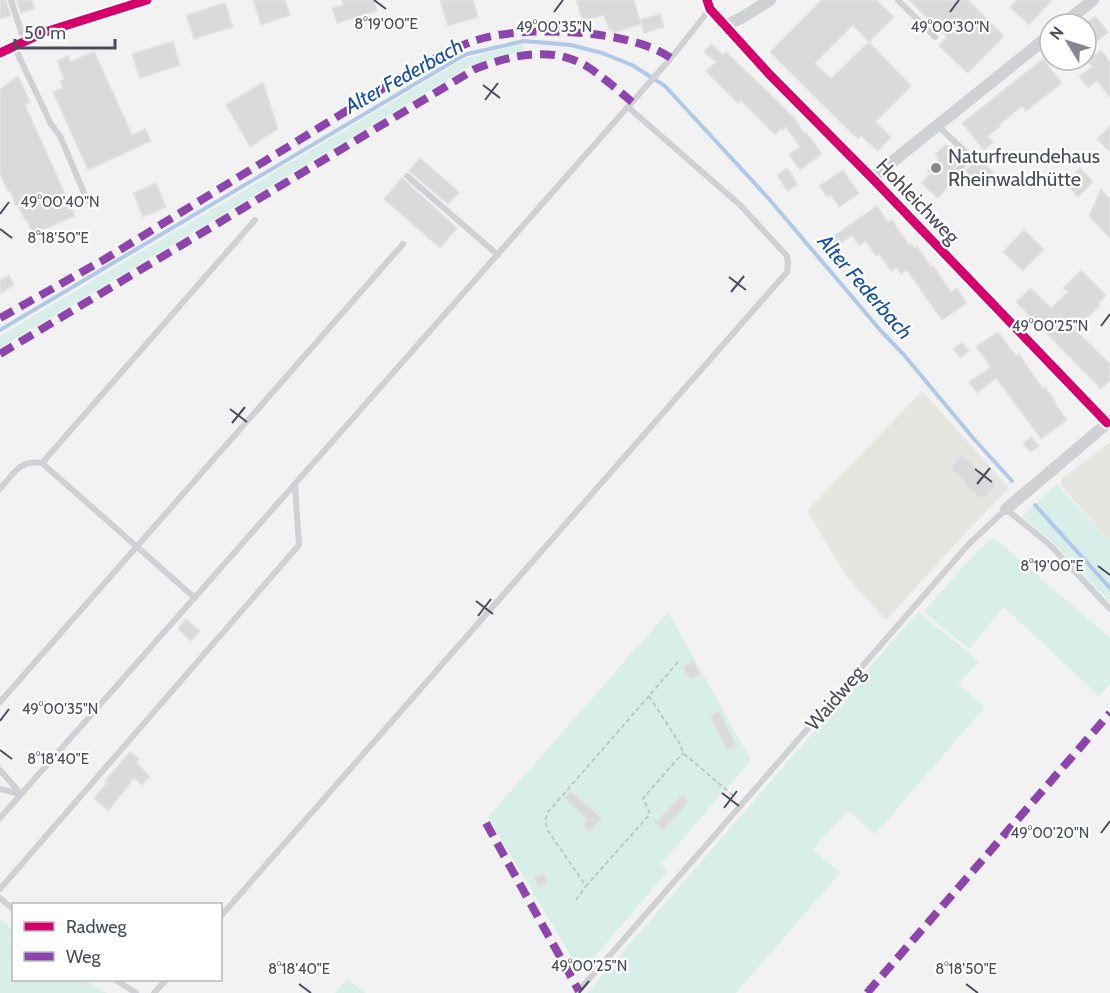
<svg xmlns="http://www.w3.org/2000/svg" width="1110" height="993" viewBox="0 0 1110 993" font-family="Cabin,sans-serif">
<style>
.commercial{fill:#e5e6e0}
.green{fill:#d8efe9}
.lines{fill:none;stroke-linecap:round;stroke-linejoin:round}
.stream{stroke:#b0c8ea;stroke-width:4}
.building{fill:#dadadb;stroke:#e3e3e4;stroke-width:1.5}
.path{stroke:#bdc7c8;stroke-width:2;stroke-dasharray:4.5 3;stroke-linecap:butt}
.lane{stroke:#d0d1d4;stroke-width:6}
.street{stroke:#d0d1d4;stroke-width:12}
.quiet{stroke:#8e44ad;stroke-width:8;stroke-dasharray:15 8;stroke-linecap:butt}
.cycleway-casing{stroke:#fff;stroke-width:13}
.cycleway{stroke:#d6006c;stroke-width:9}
.ticks{fill:none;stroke:#4a4d5c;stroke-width:2}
.poi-dot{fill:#858790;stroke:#fff;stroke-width:2}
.labels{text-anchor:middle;stroke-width:4.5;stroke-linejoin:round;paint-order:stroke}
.poi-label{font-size:20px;fill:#4a4d5c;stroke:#fff;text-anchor:start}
.street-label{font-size:20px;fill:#4a4d5c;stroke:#fff}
.water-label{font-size:21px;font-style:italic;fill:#1851a1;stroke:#fff}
.ticks-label{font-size:15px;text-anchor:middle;fill:#4a4d5c;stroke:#fff;stroke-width:4.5;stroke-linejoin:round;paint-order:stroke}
</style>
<rect width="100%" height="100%" fill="#f2f2f2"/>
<g class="commercial">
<polygon points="922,391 1009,488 982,515 886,620 846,576 807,511"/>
<polygon points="1110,442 1110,542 1061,485 1061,479"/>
</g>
<g class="green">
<polygon points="524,43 523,51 472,65 0,348 0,336 464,59"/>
<polygon points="1057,484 1110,542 1110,602 1053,542 1022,516"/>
<polygon points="993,537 1110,638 1110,684 1099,696 1004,607 969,649 924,612 965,564"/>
<polygon points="668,612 751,760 661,864 668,871 581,973 488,817"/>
<polygon points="918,612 979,661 958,684 985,707 875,834 848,810 813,849 840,873 736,993 587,993"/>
<polygon points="0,919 13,930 14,980 85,980 107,993 0,993"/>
<polygon points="347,978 365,993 335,993"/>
</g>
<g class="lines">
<g class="stream">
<polyline points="0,330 459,58 467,54 524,41 571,45 602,53 632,65 665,86 769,199 881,331 904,355 974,439 1012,481"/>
<polyline points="1035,505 1110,588"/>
</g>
</g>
<g class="building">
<polygon points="0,0 6,0 11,16 0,19"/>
<polygon points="17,0 32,0 35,9 21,13"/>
<polygon points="253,0 285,0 290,15 261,25"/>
<polygon points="342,0 374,0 377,11 337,23 332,8 343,5"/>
<polygon points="440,0 473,0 478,17 448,26"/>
<polygon points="576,0 634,0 641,24 613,33 612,29 609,30 604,15 583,21"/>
<polygon points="822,0 876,0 894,17 869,42 853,25 815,63 831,79 869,42 911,86 875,122 891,137 878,151 861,136 858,139 770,52"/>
<polygon points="909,0 968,0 1004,36 968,73 939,46 947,37"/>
<polygon points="1017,0 1052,0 1029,25 1010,7"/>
<polygon points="225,3 233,27 194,39 186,15"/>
<polygon points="660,14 664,27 644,33 640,20"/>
<polygon points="1095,16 1108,32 1086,51 1086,23"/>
<polygon points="173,41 180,65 140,78 132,54"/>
<polygon points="711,44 723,55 726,52 769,93 793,117 805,134 807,133 822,154 800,170 789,155 800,147 786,127 783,130 781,128 775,135 741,101 738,103 706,71 716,62 704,52"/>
<polygon points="1101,50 1110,62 1110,97 1097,81 1088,88 1079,76 1092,67 1087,61"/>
<polygon points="94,51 132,135 145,129 151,141 88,170 53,92 63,88 60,81 64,79 57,61 68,56 71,62"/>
<polygon points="1043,59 1062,83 1026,111 1022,106 999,125 1001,126 988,136 993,142 984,150 962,123"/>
<polygon points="18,76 30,102 25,105 75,216 33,234 27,220 25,220 18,206 16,206 10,191 8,192 0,174 0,89"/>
<polygon points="263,82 278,129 250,147 226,105"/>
<polygon points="1110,126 1110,152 1097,139"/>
<polygon points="946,144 962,159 954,168 956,173 960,174 938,198 921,183 930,174 927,171 939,158 935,155"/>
<polygon points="979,157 994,173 985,182 979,175 974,180 965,171"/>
<polygon points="420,158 459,192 448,204 409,171"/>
<polygon points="787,168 798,184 788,191 777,176"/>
<polygon points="1080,168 1093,182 1078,197 1065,183"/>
<polygon points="843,170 859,193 839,207 831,195 827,197 819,186"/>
<polygon points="402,178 457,228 440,248 384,199"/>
<polygon points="156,183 166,207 143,217 133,193"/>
<polygon points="1101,189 1110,199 1110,238 1089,216"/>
<polygon points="877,206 888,222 892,220 909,245 911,244 914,248 917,246 931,267 933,266 951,292 957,288 967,303 942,320 907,270 901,274 897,268 891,271 879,254 876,256 866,241 859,246 852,235 837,246 831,238"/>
<polygon points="1024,230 1044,249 1023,271 1003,252"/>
<polygon points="1081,270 1106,295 1098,303 1100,305 1075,330 1110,364 1110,380 1101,389 1016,302 1031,288 1051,308 1068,292 1063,288"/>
<polygon points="9,275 14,285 0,294 0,280"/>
<polygon points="998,332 1016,356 1019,354 1043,389 1045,387 1055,401 1054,402 1067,420 1041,439 996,378 977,393 969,382 991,367 976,347"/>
<polygon points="962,342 969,351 960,358 953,349"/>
<polygon points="1032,437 1039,446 1030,452 1023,443"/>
<polygon points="961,455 996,485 985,498 982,496 980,498 963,484 965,481 950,468"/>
<polygon points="186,619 200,631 191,641 178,629"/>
<polygon points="693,661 701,674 690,680 683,667"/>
<polygon points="719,711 736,745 727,750 710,716"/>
<polygon points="130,752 139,759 136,763 150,776 142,785 134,778 108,811 94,798 107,783 105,781"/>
<polygon points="570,791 602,818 590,831 583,824 587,819 564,798"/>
<polygon points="682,795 689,801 663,830 655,823"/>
<polygon points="543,873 548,882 539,887 534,878"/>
</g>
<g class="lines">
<g class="path">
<polyline points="678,662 649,696 680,744 683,753 736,798"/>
<polyline points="649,696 548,812 545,821 548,831 586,886 650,814 643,798 683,753"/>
<polyline points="576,900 586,886"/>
</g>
<g class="lane">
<polyline points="11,0 24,41"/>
<polyline points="898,0 935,37"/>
<polyline points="14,46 51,124 60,136 87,200"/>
<polyline points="938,126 971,157 959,169"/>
<polyline points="407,176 498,255"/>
<polyline points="42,463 255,220"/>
<path d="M 0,489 C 14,473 19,460 42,463 L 195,598"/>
<polyline points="0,702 403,244"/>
<polyline points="0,770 21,794"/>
<polyline points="0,789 20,794"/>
<polyline points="0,818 671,58 710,9"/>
<polyline points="0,889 299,545 295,486"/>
<polyline points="0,898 14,910"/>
<polyline points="220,917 787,272 788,263 787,256 740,205 628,107"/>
<polyline points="116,980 136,993"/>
<polyline points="154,993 166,980"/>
<polyline points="577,993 968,545 1006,509 1050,545 1110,609"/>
</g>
<g class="street">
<polyline points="707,0 710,9 770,75 872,178 1107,423"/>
<polyline points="1063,24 1093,0"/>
<polyline points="725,26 743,17 770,0"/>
<polyline points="0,53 45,32 147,0"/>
<polyline points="872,178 1050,35"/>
<polyline points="1006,509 1110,421"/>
</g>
<g class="quiet">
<path d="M 0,318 L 105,259 L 410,72 C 432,60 454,47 477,40 C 524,25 630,29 671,58"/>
<path d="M 0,354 L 475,69 C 511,55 552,45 588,67 C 603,77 618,90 632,102"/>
<polyline points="486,823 579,991"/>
<polyline points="867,993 1110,713"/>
</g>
<g class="cycleway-casing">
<g id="cycleway">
<polyline points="707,0 710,9 770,75 872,178 1107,423"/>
<polyline points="0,53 45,32 147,0"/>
</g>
</g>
<use href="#cycleway" class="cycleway"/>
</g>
<path class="ticks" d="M 374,0 L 386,9M 554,12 L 563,0M 950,12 L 959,0M 483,85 L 500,98M 485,100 L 498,83M 0,214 L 9,202M 0,229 L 12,238M 729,277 L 746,290M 731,292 L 744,276M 1101,326 L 1110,314M 230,409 L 247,422M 232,423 L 245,407M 975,469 L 992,482M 977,484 L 990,468M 1098,566 L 1110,575M 476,601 L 493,614M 478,616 L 491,599M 0,721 L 9,709M 0,750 L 12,759M 722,793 L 739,806M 724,808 L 737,791M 1101,833 L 1110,821M 299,984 L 311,993M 966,984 L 978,993M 579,993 L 589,981"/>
<circle class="poi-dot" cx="936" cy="168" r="6"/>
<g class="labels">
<g class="poi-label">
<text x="948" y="163">Naturfreundehaus<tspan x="948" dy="23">Rheinwaldhütte</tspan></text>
</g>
<g class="street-label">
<text transform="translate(918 201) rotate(46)" y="7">Hohleichweg</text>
<text transform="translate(835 698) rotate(-49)" y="7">Waidweg</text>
</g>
<g class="water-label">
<text transform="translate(404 76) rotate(-29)" y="7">Alter Federbach</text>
<text transform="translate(865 287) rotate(49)" y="7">Alter Federbach</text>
</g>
</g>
<g class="ticks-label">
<text x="386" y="29">8°19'00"E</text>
<text x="554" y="32">49°00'35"N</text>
<text x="950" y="32">49°00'30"N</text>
<text x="60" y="207">49°00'40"N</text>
<text x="58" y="243">8°18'50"E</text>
<text x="1050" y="331">49°00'25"N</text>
<text x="1052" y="571">8°19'00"E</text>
<text x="60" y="714">49°00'35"N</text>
<text x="58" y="764">8°18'40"E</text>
<text x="1050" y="838">49°00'20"N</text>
<text x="589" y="971">49°00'25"N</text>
<text x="299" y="974">8°18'40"E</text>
<text x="966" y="974">8°18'50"E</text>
</g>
<rect x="12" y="903" width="210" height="78" fill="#ffffff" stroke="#b7b8be" stroke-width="1.5"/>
<rect x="24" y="922" width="30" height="9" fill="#d6006c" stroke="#b7b8be" stroke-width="1.5"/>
<text x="66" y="933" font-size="18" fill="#4a4d5c">Radweg</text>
<rect x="24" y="952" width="30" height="9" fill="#8e44ad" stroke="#b7b8be" stroke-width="1.5"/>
<text x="66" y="963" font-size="18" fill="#4a4d5c">Weg</text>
<g transform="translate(1068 42) rotate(308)"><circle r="28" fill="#ffffff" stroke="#b7b8be" stroke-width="1.5"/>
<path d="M0-4.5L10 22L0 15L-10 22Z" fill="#858790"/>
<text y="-9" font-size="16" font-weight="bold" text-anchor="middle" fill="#4a4d5c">N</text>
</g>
<path d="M15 39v9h100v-9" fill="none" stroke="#4a4d5c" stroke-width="3"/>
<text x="24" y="39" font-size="18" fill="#4a4d5c" stroke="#ffffff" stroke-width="4.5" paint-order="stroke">50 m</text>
</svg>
